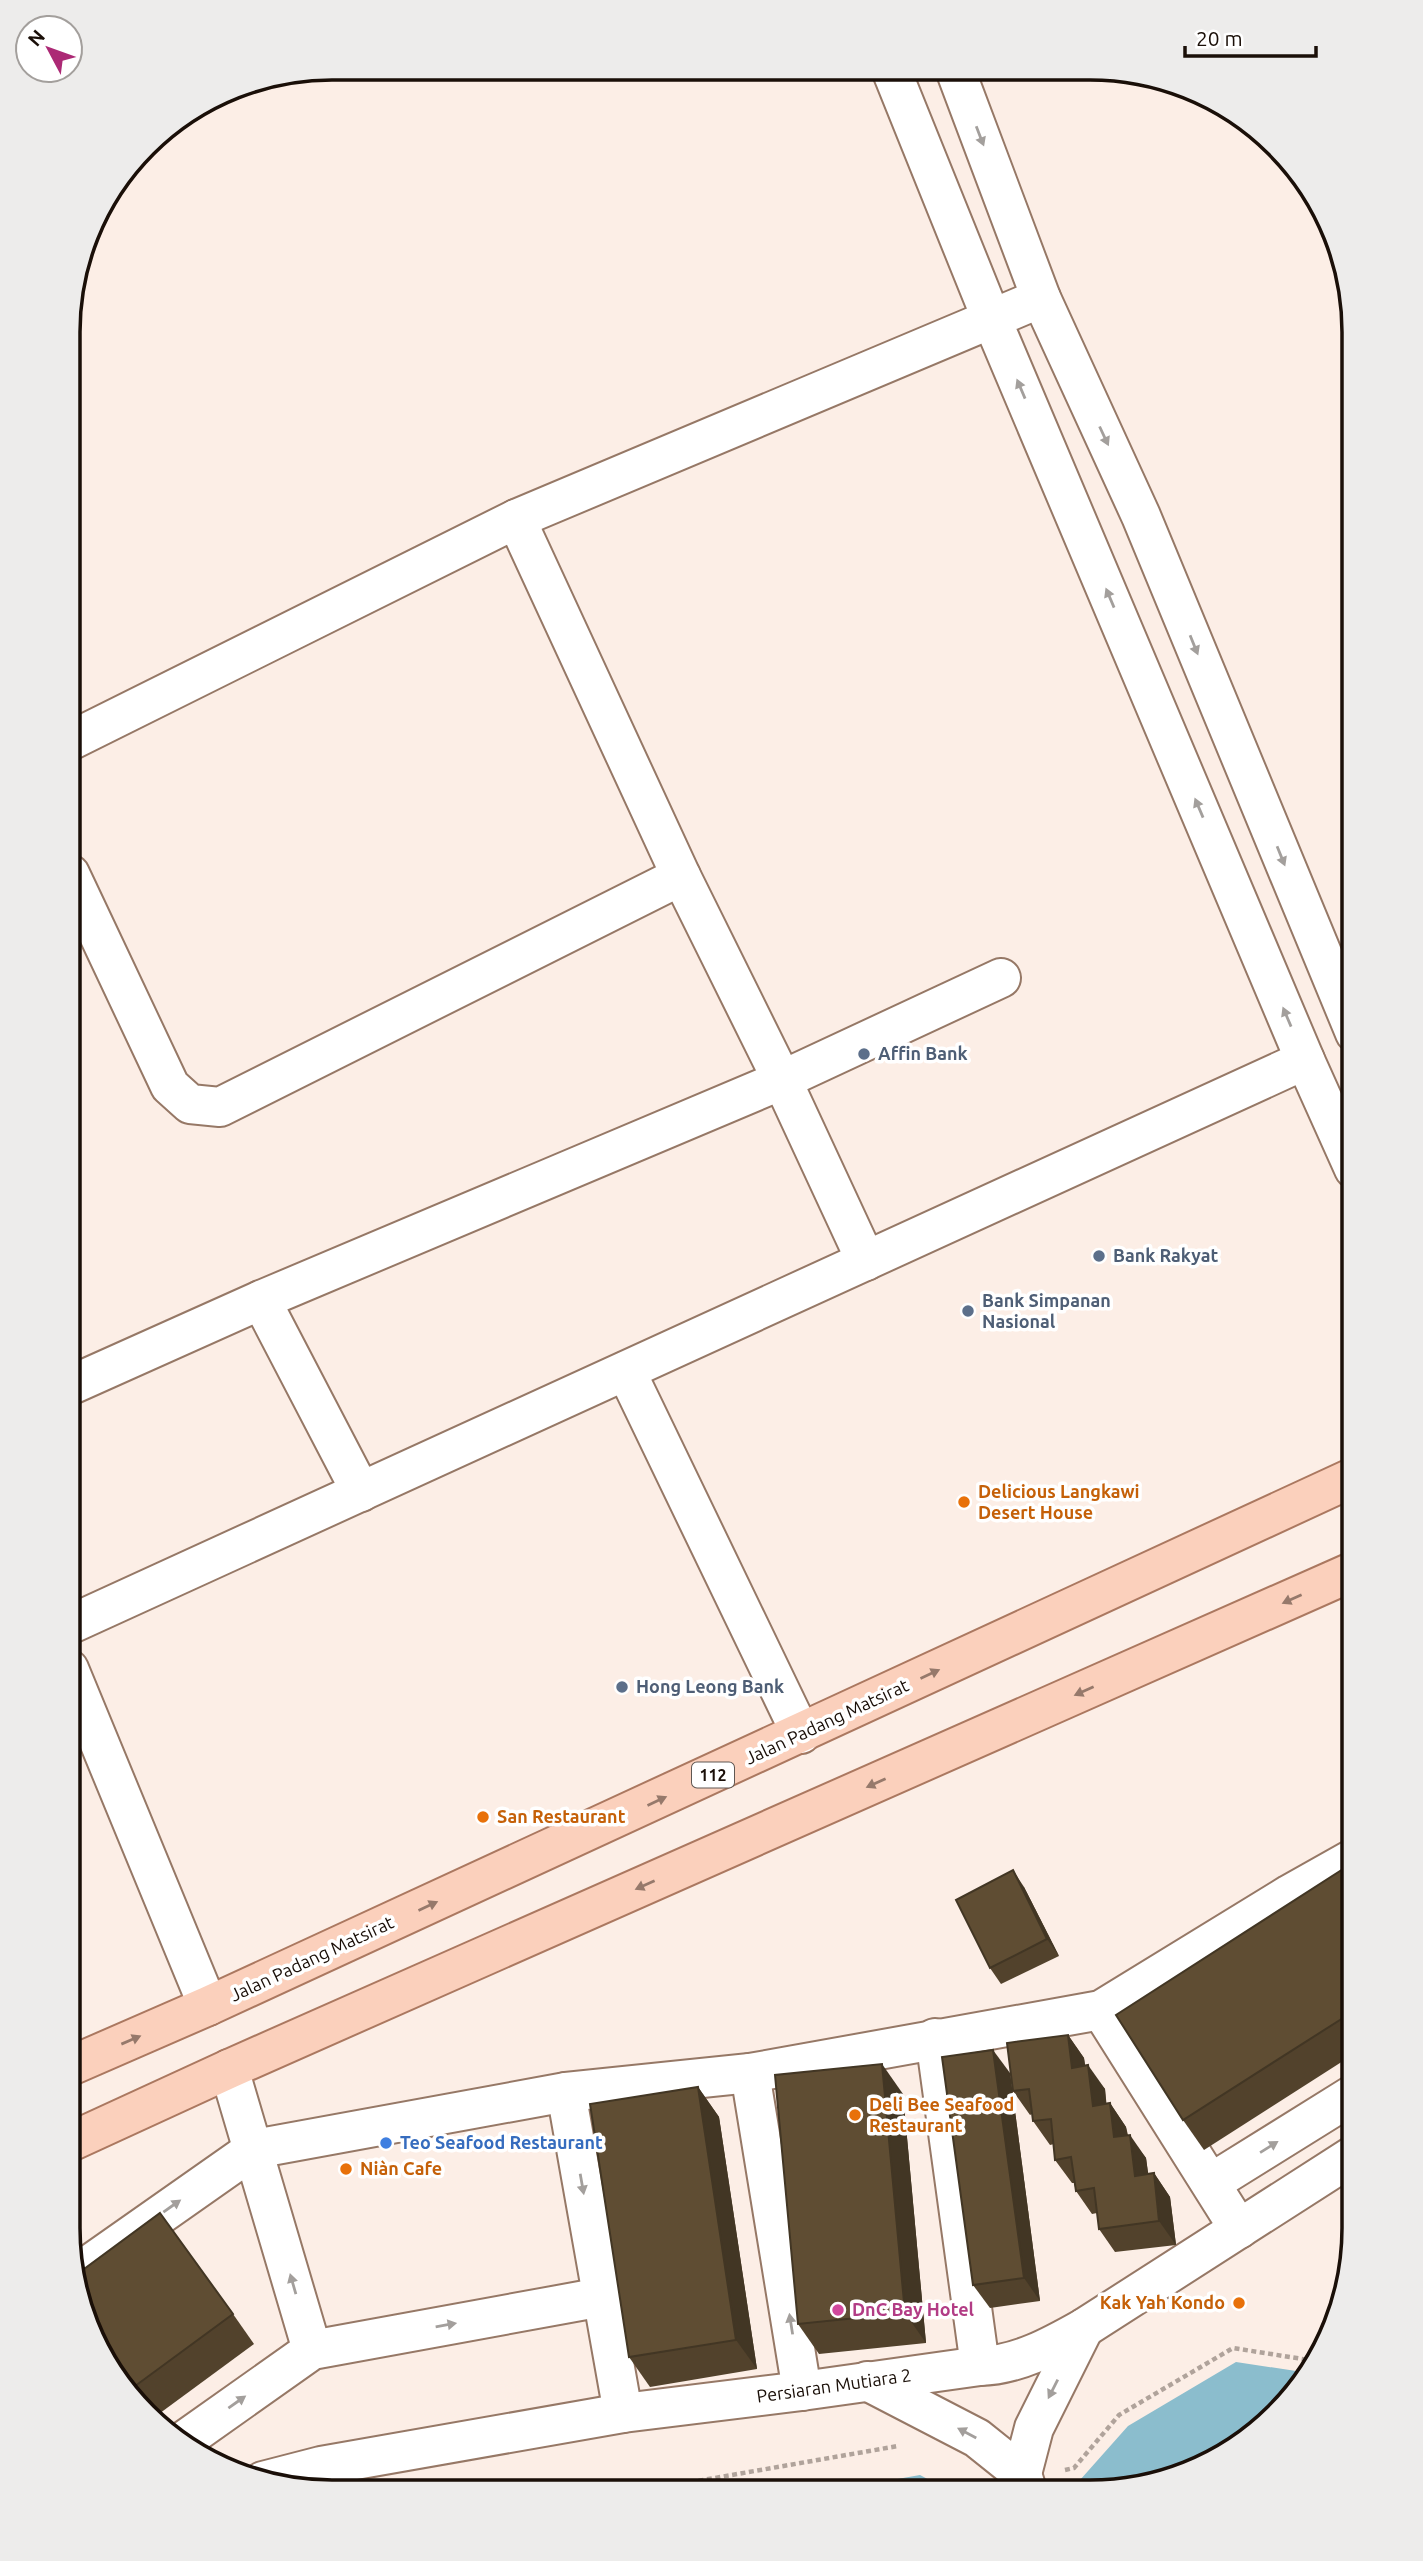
<svg xmlns="http://www.w3.org/2000/svg" width="1423" height="2561" viewBox="0 0 1423 2561" font-family="Ubuntu,sans-serif">
<style>
.water{fill:#8bbdcd}
.lines{fill:none;stroke-linecap:round;stroke-linejoin:round}
.minor-casing{stroke:#967866;stroke-width:42}
.major-casing{stroke:#ab7860;stroke-width:42}
.path{stroke:#b0a39b;stroke-width:4.5;stroke-dasharray:5 3.5;stroke-linecap:butt}
.minor{stroke:#fff;stroke-width:38}
.major{stroke:#fbd0bc;stroke-width:38}
.wall{fill:#52422c}
.shaded-wall{fill:#423624}
.building{fill:#5f4d33;stroke:#423624;stroke-width:2}
.oneway{fill:#a39f9c}
.oneway2{fill:#96796b}
.service-dot{fill:#5c6f8a;stroke:#fff;stroke-width:2.5}
.food-dot{fill:#e8710a;stroke:#fff;stroke-width:2.5}
.shop-dot{fill:#3f7fe0;stroke:#fff;stroke-width:2.5}
.hotel-dot{fill:#d1479c;stroke:#fff;stroke-width:2.5}
.labels{text-anchor:middle;stroke-width:7;stroke-linejoin:round;paint-order:stroke}
.shield{fill:#fff;stroke:#5f5752;stroke-width:2}
.shield-label{font-size:16px;font-weight:bold;fill:#1a0f08}
.service-label{font-size:18px;font-weight:bold;fill:#4e5e75;stroke:#fff;text-anchor:start}
.food-label{font-size:18px;font-weight:bold;fill:#c56008;stroke:#fff;text-anchor:start}
.street-label{font-size:18px;fill:#1a0f08;stroke:#fff}
.shop-label{font-size:18px;font-weight:bold;fill:#366cbe;stroke:#fff;text-anchor:start}
.hotel-label{font-size:18px;font-weight:bold;fill:#b23c85;stroke:#fff;text-anchor:start}
.rim{fill:none;stroke:#1a0f08;stroke-width:3.5}
</style>
<rect width="100%" height="100%" fill="#fceee6"/>
<g class="water">
<polygon points="1236,2362 1309,2373 1300,2389 1251,2438 1176,2479 1090,2493 1000,2492 1080,2480 1128,2426"/>
<polygon points="920,2475 952,2492 824,2492"/>
</g>
<g class="lines">
<g class="minor-casing">
<g id="minor">
<polyline points="892,72 992,320 1305,1060 1354,1169"/>
<polyline points="956,72 1041,298 1141,516 1355,1033"/>
<polyline points="516,519 681,876 782,1080 866,1261"/>
<polyline points="70,741 516,519 1041,298"/>
<polyline points="70,874 170,1086 190,1104 220,1107 681,876"/>
<polyline points="261,1300 361,1492"/>
<polyline points="626,1371 801,1734"/>
<polyline points="69,1386 261,1300 782,1080 1001,978"/>
<polyline points="69,1625 1305,1060"/>
<polyline points="69,1669 208,2006"/>
<polyline points="1101,2010 1239,2229"/>
<polyline points="935,2038 980,2366"/>
<polyline points="229,2069 312,2350"/>
<polyline points="750,2073 802,2391"/>
<polyline points="566,2092 623,2413"/>
<polyline points="1211,2183 1354,2094"/>
<polyline points="76,2274 254,2149 566,2092 750,2073 1101,2010 1290,1894 1354,1858"/>
<polyline points="867,2381 977,2438 1022,2474 1028,2493"/>
<polyline points="182,2442 312,2350 602,2297"/>
<polyline points="1022,2474 1034,2428 1084,2328"/>
<path d="M 263,2481 L 321,2466 L 623,2413 L 802,2391 L 980,2366 C 1018,2365 1052,2346 1084,2328 L 1354,2155"/>
</g>
</g>
<g class="major-casing">
<g id="major">
<polyline points="68,2067 208,2006 1354,1477"/>
<polyline points="68,2143 229,2069 1354,1571"/>
</g>
</g>
<g class="path">
<polyline points="1065,2470 1074,2468 1119,2415 1233,2348 1315,2361"/>
<polyline points="640,2491 898,2446"/>
</g>
<use href="#minor" class="minor"/>
<use href="#major" class="major"/>
</g>
<g class="wall">
<polygon points="1354,1862 1354,2054 1204,2150 1183,2120"/>
<polygon points="1024,1887 1059,1956 1001,1984 990,1968"/>
<polygon points="1068,2035 1084,2058 1085,2066 1105,2089 1106,2104 1110,2103 1126,2127 1128,2135 1146,2158 1148,2174 1154,2173 1170,2197 1176,2245 1115,2252 1099,2229 1097,2213 1092,2214 1076,2191 1074,2183 1072,2183 1055,2160 1054,2144 1050,2145 1033,2121 1032,2114 1030,2115 1013,2091"/>
<polygon points="1010,2073 1040,2301 990,2308 973,2285"/>
<polygon points="698,2087 719,2117 757,2369 650,2387 629,2357"/>
<polygon points="903,2094 926,2343 819,2354 798,2324"/>
<polygon points="233,2314 254,2344 152,2419 113,2375"/>
</g>
<g class="shaded-wall">
<polygon points="1013,1870 1024,1887 1059,1956 1047,1939"/>
<polygon points="1068,2035 1084,2058 1089,2091 1072,2068"/>
<polygon points="993,2050 1010,2073 1040,2301 1024,2278"/>
<polygon points="882,2064 903,2094 926,2343 905,2313"/>
<polygon points="1088,2065 1105,2089 1109,2129 1093,2106"/>
<polygon points="698,2087 719,2117 757,2369 736,2340"/>
<polygon points="1110,2103 1126,2127 1131,2160 1114,2137"/>
<polygon points="1130,2135 1146,2158 1152,2200 1135,2176"/>
<polygon points="1154,2173 1170,2197 1176,2245 1159,2221"/>
</g>
<g class="building">
<polygon points="1354,1862 1354,2011 1183,2120 1116,2015"/>
<polygon points="1013,1870 1047,1939 990,1968 956,1900"/>
<polygon points="1068,2035 1072,2068 1088,2065 1093,2106 1110,2103 1114,2137 1130,2135 1135,2176 1154,2173 1159,2221 1099,2229 1094,2188 1076,2191 1071,2157 1055,2160 1051,2119 1033,2121 1029,2089 1013,2091 1007,2043"/>
<polygon points="993,2050 1024,2278 973,2285 942,2057"/>
<polygon points="882,2064 905,2313 798,2324 775,2075"/>
<polygon points="698,2087 736,2340 629,2357 590,2104"/>
<polygon points="160,2213 233,2314 127,2392 113,2375 82,2314 76,2275"/>
</g>
<defs><path id="oneway-solid" d="M-6-.8H1V-3.2L6.5 0L1 3.2V.8H-6Z" transform="scale(1.75)"/></defs>
<g class="oneway">
<use href="#oneway-solid" transform="translate(980 136) rotate(69)"/>
<use href="#oneway-solid" transform="translate(1021 389) rotate(-113)"/>
<use href="#oneway-solid" transform="translate(1104 436) rotate(65)"/>
<use href="#oneway-solid" transform="translate(1110 598) rotate(-113)"/>
<use href="#oneway-solid" transform="translate(1194 645) rotate(68)"/>
<use href="#oneway-solid" transform="translate(1199 808) rotate(-113)"/>
<use href="#oneway-solid" transform="translate(1281 856) rotate(68)"/>
<use href="#oneway-solid" transform="translate(1287 1017) rotate(-113)"/>
<use href="#oneway-solid" transform="translate(1269 2147) rotate(-32)"/>
<use href="#oneway-solid" transform="translate(582 2184) rotate(80)"/>
<use href="#oneway-solid" transform="translate(172 2206) rotate(-35)"/>
<use href="#oneway-solid" transform="translate(293 2284) rotate(-106)"/>
<use href="#oneway-solid" transform="translate(791 2324) rotate(-99)"/>
<use href="#oneway-solid" transform="translate(446 2325) rotate(-10)"/>
<use href="#oneway-solid" transform="translate(1053 2389) rotate(117)"/>
<use href="#oneway-solid" transform="translate(237 2402) rotate(-35)"/>
<use href="#oneway-solid" transform="translate(967 2433) rotate(-152)"/>
</g>
<g class="oneway2">
<use href="#oneway-solid" transform="translate(1292 1599) rotate(156)"/>
<use href="#oneway-solid" transform="translate(930 1674) rotate(-25)"/>
<use href="#oneway-solid" transform="translate(1084 1691) rotate(156)"/>
<use href="#oneway-solid" transform="translate(876 1783) rotate(156)"/>
<use href="#oneway-solid" transform="translate(657 1801) rotate(-25)"/>
<use href="#oneway-solid" transform="translate(645 1885) rotate(156)"/>
<use href="#oneway-solid" transform="translate(428 1906) rotate(-25)"/>
<use href="#oneway-solid" transform="translate(131 2040) rotate(-23)"/>
</g>
<g class="service-dot">
<circle cx="864" cy="1054" r="7"/>
<circle cx="1099" cy="1256" r="7"/>
<circle cx="968" cy="1311" r="7"/>
<circle cx="622" cy="1687" r="7"/>
</g>
<g class="food-dot">
<circle cx="964" cy="1502" r="7"/>
<circle cx="483" cy="1817" r="7"/>
<circle cx="855" cy="2115" r="7"/>
<circle cx="346" cy="2169" r="7"/>
<circle cx="1239" cy="2303" r="7"/>
</g>
<circle class="shop-dot" cx="386" cy="2143" r="7"/>
<circle class="hotel-dot" cx="838" cy="2310" r="7"/>
<g class="labels">
<rect class="shield" x="692" y="1762.5" width="42" height="25" rx="5"/>
<g class="shield-label">
<text x="713" y="1781">112</text>
</g>
<g class="service-label">
<text x="878" y="1060">Affin Bank</text>
<text x="1113" y="1262">Bank Rakyat</text>
<text x="982" y="1307">Bank Simpanan<tspan x="982" dy="21">Nasional</tspan></text>
<text x="636" y="1693">Hong Leong Bank</text>
</g>
<g class="food-label">
<text x="978" y="1498">Delicious Langkawi<tspan x="978" dy="21">Desert House</tspan></text>
<text x="497" y="1823">San Restaurant</text>
<text x="869" y="2111">Deli Bee Seafood<tspan x="869" dy="21">Restaurant</tspan></text>
<text x="360" y="2175">Niàn Cafe</text>
<text x="1225" y="2309" text-anchor="end">Kak Yah Kondo</text>
</g>
<g class="street-label">
<text transform="translate(827 1722) rotate(-25)" y="6">Jalan Padang Matsirat</text>
<text transform="translate(312 1959) rotate(-25)" y="6">Jalan Padang Matsirat</text>
<text transform="translate(834 2386) rotate(-8)" y="6">Persiaran Mutiara 2</text>
</g>
<g class="shop-label">
<text x="400" y="2149">Teo Seafood Restaurant</text>
</g>
<g class="hotel-label">
<text x="852" y="2316">DnC Bay Hotel</text>
</g>
</g>
<path d="M0 0H1423V2561H0ZM332 80H1090A252 252 0 0 1 1342 332V2228A252 252 0 0 1 1090 2480H332A252 252 0 0 1 80 2228V332A252 252 0 0 1 332 80Z" fill="#edeceb" fill-rule="evenodd"/>
<path class="rim" d="M332 80H1090A252 252 0 0 1 1342 332V2228A252 252 0 0 1 1090 2480H332A252 252 0 0 1 80 2228V332A252 252 0 0 1 332 80Z"/>
<g transform="translate(49 49) rotate(311)"><circle r="33" fill="#ffffff" stroke="#a39f9c" stroke-width="2"/>
<path d="M0-5L12 26L0 18L-12 26Z" fill="#ac2975"/>
<text y="-10" font-size="19" font-weight="bold" text-anchor="middle" fill="#1a0f08">N</text>
</g>
<path d="M1185 46v10h131v-10" fill="none" stroke="#1a0f08" stroke-width="3.5"/>
<text x="1196" y="46" font-size="21" fill="#1a0f08" stroke="#ffffff" stroke-width="5" paint-order="stroke">20 m</text>
</svg>
